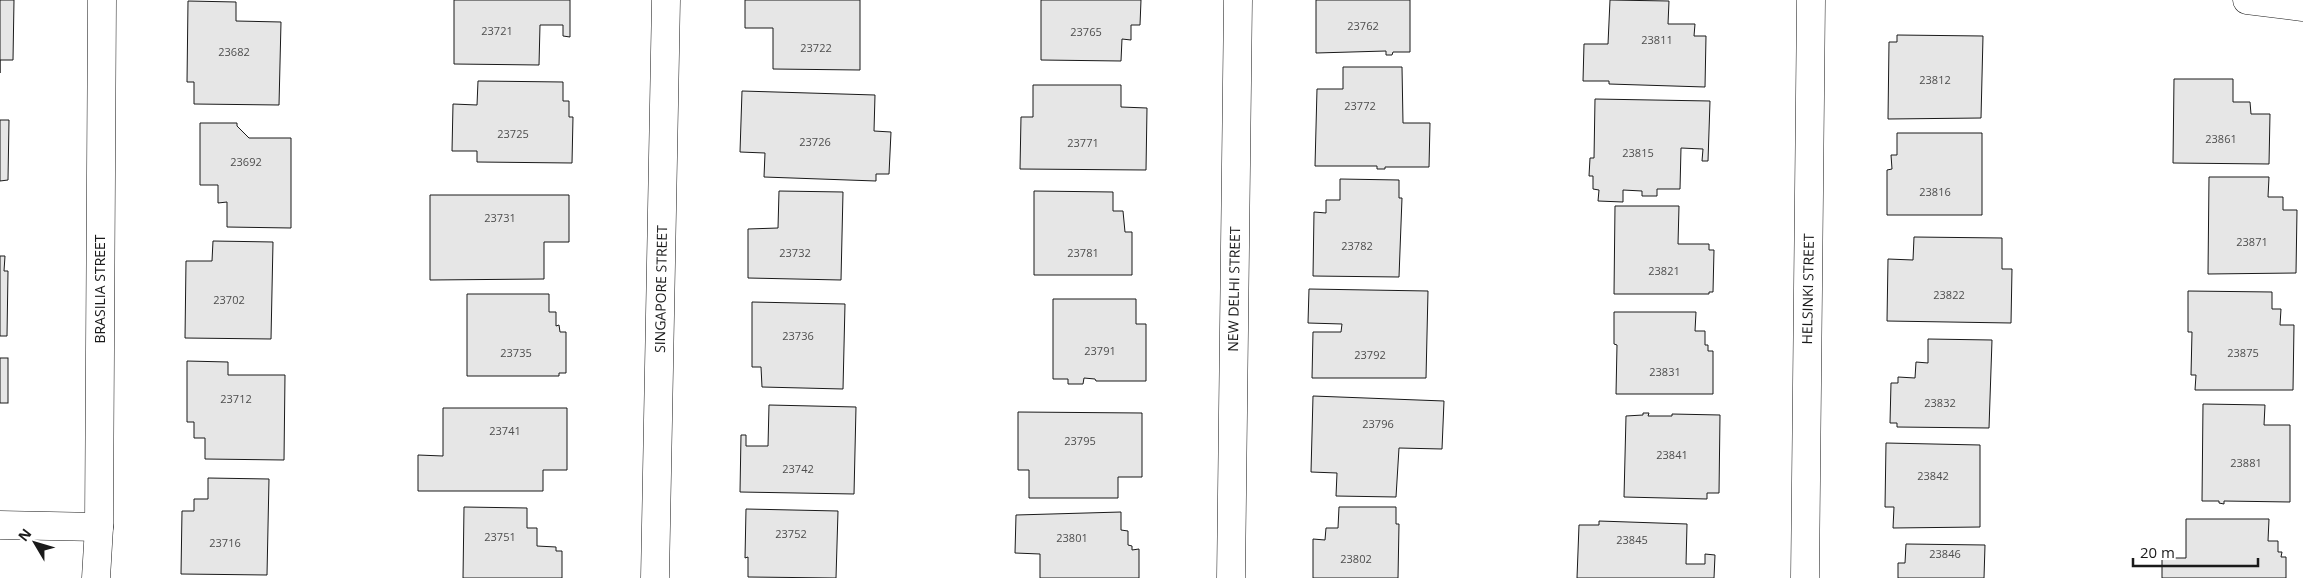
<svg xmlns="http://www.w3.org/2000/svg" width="2303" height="578" viewBox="0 0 2303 578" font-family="'Open Sans',sans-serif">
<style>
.building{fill:#e6e6e6;stroke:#1a1a1a}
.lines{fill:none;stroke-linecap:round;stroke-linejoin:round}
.minor-casing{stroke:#1a1a1a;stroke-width:29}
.minor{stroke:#fff;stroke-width:28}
.labels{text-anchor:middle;stroke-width:4;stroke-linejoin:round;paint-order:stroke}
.number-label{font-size:11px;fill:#4d4d4d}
.street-label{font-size:14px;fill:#1a1a1a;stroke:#fff}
</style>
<rect width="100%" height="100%" fill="#fff"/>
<g class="building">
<polygon points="0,0 14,0 13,60 0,60 0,73"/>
<polygon points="454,0 570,0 570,37 563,36 563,25 540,25 539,65 454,64"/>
<polygon points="745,0 860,0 860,70 773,69 773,28 745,28"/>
<polygon points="1041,0 1141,0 1140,25 1131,25 1131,40 1122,39 1121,61 1041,60"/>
<polygon points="1316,0 1410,0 1410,52 1393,52 1392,55 1386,55 1386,51 1316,53"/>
<polygon points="1610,0 1669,1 1668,24 1695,24 1694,36 1706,36 1705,87 1609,84 1609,81 1583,81 1584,44 1608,44"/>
<polygon points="188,1 236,2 236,21 281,22 279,105 194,104 194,82 187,82"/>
<polygon points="1897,35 1983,36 1981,118 1888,119 1889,42 1897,42"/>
<polygon points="1343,67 1402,67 1403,123 1430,123 1429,167 1385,167 1385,169 1377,169 1377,166 1315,166 1317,89 1343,89"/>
<polygon points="2174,79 2233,79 2233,102 2250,102 2251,114 2270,114 2269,164 2173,163"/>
<polygon points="478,81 563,82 563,101 569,101 569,117 573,117 572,163 477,162 477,151 452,151 453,104 477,105"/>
<polygon points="1033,85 1121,85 1121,107 1147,108 1146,170 1020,169 1021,117 1033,117"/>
<polygon points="742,91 875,95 874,131 891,132 889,174 876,174 876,181 764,177 765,153 740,152"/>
<polygon points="1595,99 1710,101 1708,161 1702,161 1703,149 1681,148 1680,189 1657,189 1657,196 1642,196 1642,191 1623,190 1623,202 1598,201 1599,190 1593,189 1593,176 1589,176 1590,158 1594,158"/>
<polygon points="0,120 9,120 8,180 0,181"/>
<polygon points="200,123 237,123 237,126 249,138 291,138 291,228 227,227 227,202 218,203 218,185 200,185"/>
<polygon points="1897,133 1982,133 1982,215 1887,215 1887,170 1892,169 1891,155 1897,155"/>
<polygon points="2209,177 2269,177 2268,197 2283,197 2283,210 2297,210 2296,273 2208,274"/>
<polygon points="1340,179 1399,180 1399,198 1402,198 1399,277 1313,276 1314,212 1326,213 1326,200 1340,200"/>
<polygon points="779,191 843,192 841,280 748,278 748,229 778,228"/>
<polygon points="1034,191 1113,192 1113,211 1123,211 1125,232 1132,232 1132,275 1034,275"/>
<polygon points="430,195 569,195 569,242 544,242 544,279 430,280"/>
<polygon points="1615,206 1679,206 1678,244 1709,244 1709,250 1714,250 1713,292 1709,292 1709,294 1614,294"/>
<polygon points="1914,237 2002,238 2002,269 2012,269 2011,323 1887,321 1888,259 1913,260"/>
<polygon points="213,241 273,242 271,339 185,338 186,261 212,261"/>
<polygon points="0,256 5,256 4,271 8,271 7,336 0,336"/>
<polygon points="1309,289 1428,291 1426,378 1312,378 1313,332 1341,332 1342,324 1308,323"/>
<polygon points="2188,291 2272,292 2272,309 2281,309 2280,325 2294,325 2293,390 2195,390 2196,375 2191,375 2192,332 2188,332"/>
<polygon points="467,294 549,294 549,312 556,312 556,326 559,325 560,332 566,332 566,373 559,373 559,376 467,376"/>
<polygon points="1053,299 1136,299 1136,324 1146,324 1146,381 1096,381 1095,379 1084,378 1083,384 1068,384 1068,379 1053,379"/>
<polygon points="752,302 845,304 843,389 762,387 761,367 752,367"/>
<polygon points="1614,312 1696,312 1695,331 1705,331 1705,345 1708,345 1708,351 1713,351 1713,394 1616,394 1617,345 1614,344"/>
<polygon points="1928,339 1992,340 1989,428 1897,427 1897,423 1890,423 1891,383 1898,383 1898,377 1915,378 1916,362 1928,363"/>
<rect x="0" y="358" width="8" height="45"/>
<polygon points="187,361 228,362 228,375 285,375 284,460 205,459 205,438 194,438 194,422 187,422"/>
<polygon points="1313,396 1444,401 1442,449 1399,448 1396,497 1336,496 1337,473 1311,472"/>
<polygon points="2203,404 2265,405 2264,425 2290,425 2290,502 2224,501 2224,504 2219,503 2219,501 2202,501"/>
<polygon points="769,405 856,407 854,494 740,492 741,435 746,435 746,446 768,446"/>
<polygon points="443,408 567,408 567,470 543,470 543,491 418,491 418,455 443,456"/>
<polygon points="1018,412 1142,413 1142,477 1118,477 1118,498 1029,498 1029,470 1018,470"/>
<polygon points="1643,413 1649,413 1648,416 1672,416 1672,414 1720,415 1719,493 1707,493 1707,499 1624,497 1626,416 1643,415"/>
<polygon points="1886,443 1980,445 1980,527 1893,528 1894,507 1885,507"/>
<polygon points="208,478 269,479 267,575 181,574 182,511 194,511 194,499 208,499"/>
<polygon points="464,507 527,508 527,528 537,528 537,546 556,547 556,551 562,551 562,578 463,578"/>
<polygon points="1339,507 1396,507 1396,524 1399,524 1398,578 1313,578 1313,539 1325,540 1326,528 1338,528"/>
<polygon points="746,509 838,511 836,578 748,577 748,557 745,558"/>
<polygon points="1121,512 1121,530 1128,531 1128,545 1132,546 1132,550 1139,549 1139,578 1040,578 1040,554 1015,553 1016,515"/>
<polygon points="2186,519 2269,519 2268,541 2278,541 2278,552 2282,552 2281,557 2286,557 2286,578 2162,578 2162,558 2186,558"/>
<polygon points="1599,521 1687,524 1686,564 1705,564 1705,554 1715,555 1714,578 1577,578 1579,525 1599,525"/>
<polygon points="1906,544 1985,545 1984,578 1898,578 1898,563 1905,563"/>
</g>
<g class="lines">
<g class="minor-casing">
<g id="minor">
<polyline points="2247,0 2303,7"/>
<polyline points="0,525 99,527"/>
<polyline points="96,578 99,527 102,0"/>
<polyline points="655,578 666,0"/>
<polyline points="1231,578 1238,0"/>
<polyline points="1805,578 1811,0"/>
</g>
</g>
<use href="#minor" class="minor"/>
</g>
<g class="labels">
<g class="number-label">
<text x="1363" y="30">23762</text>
<text x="497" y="35">23721</text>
<text x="1086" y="36">23765</text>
<text x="1657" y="44">23811</text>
<text x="816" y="52">23722</text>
<text x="234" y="56">23682</text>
<text x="1935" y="84">23812</text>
<text x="1360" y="110">23772</text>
<text x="513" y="138">23725</text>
<text x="2221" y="143">23861</text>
<text x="815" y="146">23726</text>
<text x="1083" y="147">23771</text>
<text x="1638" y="157">23815</text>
<text x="246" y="166">23692</text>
<text x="1935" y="196">23816</text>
<text x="500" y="222">23731</text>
<text x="2252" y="246">23871</text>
<text x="1357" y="250">23782</text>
<text x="795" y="257">23732</text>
<text x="1083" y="257">23781</text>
<text x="1664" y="275">23821</text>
<text x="1949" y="299">23822</text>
<text x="229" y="304">23702</text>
<text x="798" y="340">23736</text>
<text x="1100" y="355">23791</text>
<text x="516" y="357">23735</text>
<text x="2243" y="357">23875</text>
<text x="1370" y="359">23792</text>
<text x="1665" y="376">23831</text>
<text x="236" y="403">23712</text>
<text x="1940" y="407">23832</text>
<text x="1378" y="428">23796</text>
<text x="505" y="435">23741</text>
<text x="1080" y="445">23795</text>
<text x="1672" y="459">23841</text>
<text x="2246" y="467">23881</text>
<text x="798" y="473">23742</text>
<text x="1933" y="480">23842</text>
<text x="791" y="538">23752</text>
<text x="500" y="541">23751</text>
<text x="1072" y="542">23801</text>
<text x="1632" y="544">23845</text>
<text x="225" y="547">23716</text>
<text x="1945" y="558">23846</text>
<text x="1356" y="563">23802</text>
</g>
<g class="street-label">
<text transform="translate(100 289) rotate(-90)" y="5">BRASILIA STREET</text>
<text transform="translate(661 289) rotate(-89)" y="5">SINGAPORE STREET</text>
<text transform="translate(1234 289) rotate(-89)" y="5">NEW DELHI STREET</text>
<text transform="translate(1808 289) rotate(-89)" y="5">HELSINKI STREET</text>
</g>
</g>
<g transform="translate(35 543) rotate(308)" stroke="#ffffff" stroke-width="4" paint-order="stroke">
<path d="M0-4L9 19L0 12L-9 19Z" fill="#1a1a1a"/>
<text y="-8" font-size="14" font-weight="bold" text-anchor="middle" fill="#1a1a1a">N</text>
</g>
<path d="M2133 558v8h125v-8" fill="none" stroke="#1a1a1a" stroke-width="2.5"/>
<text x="2140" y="558" font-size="15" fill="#1a1a1a" stroke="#ffffff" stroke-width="4" paint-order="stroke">20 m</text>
</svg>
